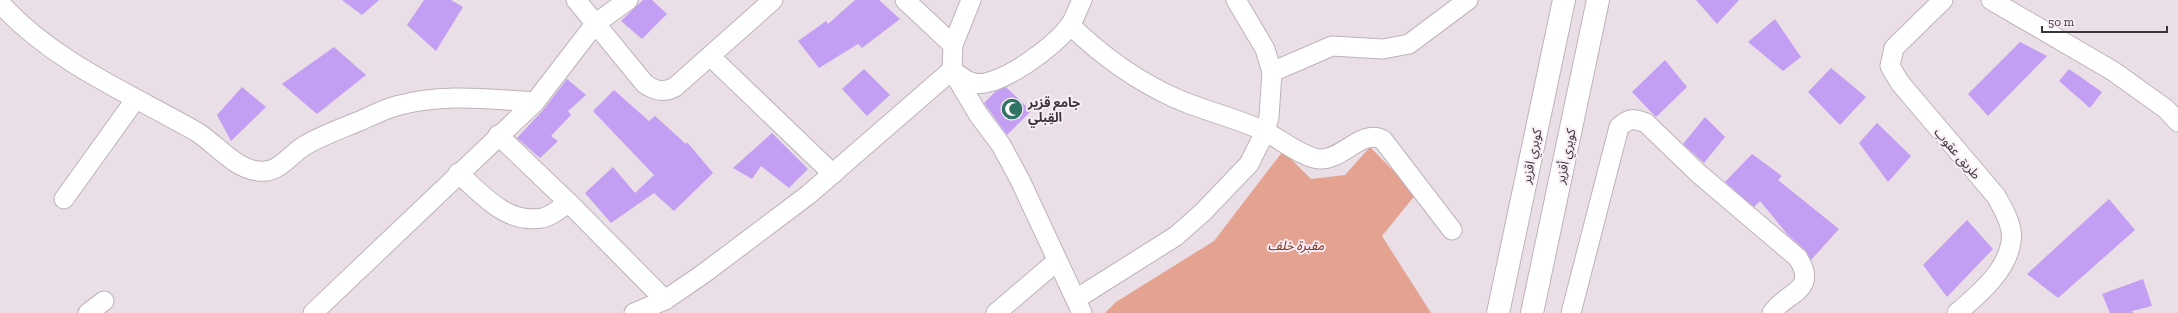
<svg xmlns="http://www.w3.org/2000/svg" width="2178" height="313" viewBox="0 0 2178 313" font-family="'Zilla Slab','Noto Sans Arabic',serif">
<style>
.green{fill:#e4a390}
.building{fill:#c29ff2}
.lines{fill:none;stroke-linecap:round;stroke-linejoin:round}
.street-casing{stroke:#beb2bb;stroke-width:21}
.primary-casing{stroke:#beb2bb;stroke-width:24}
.street{stroke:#fff;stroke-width:19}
.primary{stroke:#fff;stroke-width:22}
.labels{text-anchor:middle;stroke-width:4;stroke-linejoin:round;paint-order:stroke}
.poi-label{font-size:13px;font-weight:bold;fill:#3a3639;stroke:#f8ecf5;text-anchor:start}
.street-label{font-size:13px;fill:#3a3639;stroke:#f8ecf5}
.park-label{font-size:13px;font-style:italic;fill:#812e14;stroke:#f8ecf5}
</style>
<rect width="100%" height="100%" fill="#eadee7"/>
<polygon class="green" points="1370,147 1416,194 1382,236 1431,313 1105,313 1116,302 1214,241 1283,151 1311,179 1345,175"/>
<g class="building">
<polygon points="342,0 379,0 362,15"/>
<polygon points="424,0 451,0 463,7 436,51 407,25"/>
<polygon points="643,0 652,0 667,14 642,39 621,21"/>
<polygon points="855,0 879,0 900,19 862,48 858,44 819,68 798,41 826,21 828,24"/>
<polygon points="1696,0 1739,0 1717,24"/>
<polygon points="1775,19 1801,57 1783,71 1748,42"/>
<polygon points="2020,42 2047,56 1988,116 1968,94"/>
<polygon points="334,47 366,75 317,114 282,84"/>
<polygon points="1665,60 1687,87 1656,117 1632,92"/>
<polygon points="1831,68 1866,97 1840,125 1808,92"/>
<polygon points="864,69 890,95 867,116 842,89"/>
<polygon points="2069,69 2102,92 2090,108 2059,81"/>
<polygon points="567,79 586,95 568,111 571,115 551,136 558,141 540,158 517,138 544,109"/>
<polygon points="242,87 266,107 231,141 217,115"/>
<polygon points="1006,87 1031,111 1007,135 984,103 996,91"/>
<polygon points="614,90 649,121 655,116 686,144 687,142 713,173 674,211 654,193 611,223 585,193 613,167 635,193 654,175 593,111"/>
<polygon points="1705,117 1725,137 1704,163 1683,144"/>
<polygon points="1877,123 1911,156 1888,182 1859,143"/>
<polygon points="772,133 808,169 789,188 761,166 752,179 733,168"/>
<polygon points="1752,154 1782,176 1778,180 1839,229 1811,260 1805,250 1788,235 1760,201 1754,207 1725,182"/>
<polygon points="2109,199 2135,230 2058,298 2027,274"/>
<polygon points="1967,220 1993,249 1947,297 1923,265"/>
<polygon points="2143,279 2152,306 2132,311 2133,313 2110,313 2102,294"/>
</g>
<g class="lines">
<g class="street-casing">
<g id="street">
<path d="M 576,0 L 645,84 C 655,91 664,93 675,87 L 773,0"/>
<polyline points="905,0 953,45"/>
<polyline points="971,0 953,45 952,70 978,114 1001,145 1020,180 1082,313"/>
<path d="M 1943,0 L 1894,48 L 1890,66 L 1900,83 L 1996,196 C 2003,209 2014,226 2011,242 C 2007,271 1978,295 1957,313"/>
<polyline points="1991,0 2113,71 2166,109 2178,122"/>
<path d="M 0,3 C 53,62 129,93 197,132 C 216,144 235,169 258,171 C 279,174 289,155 304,146 C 322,135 343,128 362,120 C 373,115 385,109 396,106 C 443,93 487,99 535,102"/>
<path d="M 1070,25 C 1100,54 1137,81 1175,98 C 1204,111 1237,118 1266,132 C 1280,139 1305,159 1320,159 C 1343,160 1362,128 1383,140 L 1452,230"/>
<polyline points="710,56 833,174"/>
<path d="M 953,71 C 959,75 967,82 974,83 C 998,89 1057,45 1070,25 C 1075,18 1078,8 1082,0"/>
<polyline points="1272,72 1332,46 1383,49 1409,44 1468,0"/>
<polyline points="498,135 569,203 665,300"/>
<path d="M 458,173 C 483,195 506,224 542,218 C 551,217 561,207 569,203"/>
<polyline points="64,199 135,100"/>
<polyline points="1076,299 1176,236 1203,212 1249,164 1265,132 1269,117 1272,72 1265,49 1236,0"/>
<polyline points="88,313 104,301"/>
<polyline points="313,313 535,102 595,24 628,0"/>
<polyline points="634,313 665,300 703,274 808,195 952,70"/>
<polyline points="996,313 1057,261"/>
<path d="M 1571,313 L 1619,127 C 1629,118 1634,118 1646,123 L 1698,173 L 1798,258 C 1819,292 1785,292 1772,313"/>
</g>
</g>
<g class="primary-casing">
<g id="primary">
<polyline points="1498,313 1564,0"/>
<polyline points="1532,313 1598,0"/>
</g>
</g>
<use href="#street" class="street"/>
<use href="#primary" class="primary"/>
</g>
<defs>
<g id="mosque-disc" transform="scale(1.15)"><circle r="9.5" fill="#317466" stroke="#f8ecf5"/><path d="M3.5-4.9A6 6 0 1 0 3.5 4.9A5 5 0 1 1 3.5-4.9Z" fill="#fff"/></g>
</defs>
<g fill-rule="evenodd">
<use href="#mosque-disc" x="1012" y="109"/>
</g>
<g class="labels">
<g class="poi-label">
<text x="1028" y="107">جامع قزير<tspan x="1028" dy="15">القِبلي</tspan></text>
</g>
<g class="street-label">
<text transform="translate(1958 153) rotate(49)" y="5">طريق عقوب</text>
<text transform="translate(1531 156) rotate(-78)" y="5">كوبري اقزير</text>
<text transform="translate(1565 156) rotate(-78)" y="5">كويري أقزير</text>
</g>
<g class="park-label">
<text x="1296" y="250">مقبرة خلف</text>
</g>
</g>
<path d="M2042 26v6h125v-6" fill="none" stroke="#3a3639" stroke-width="2"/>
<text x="2048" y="26" font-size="12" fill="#3a3639" stroke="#f8ecf5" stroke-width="3" paint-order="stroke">50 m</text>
</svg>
